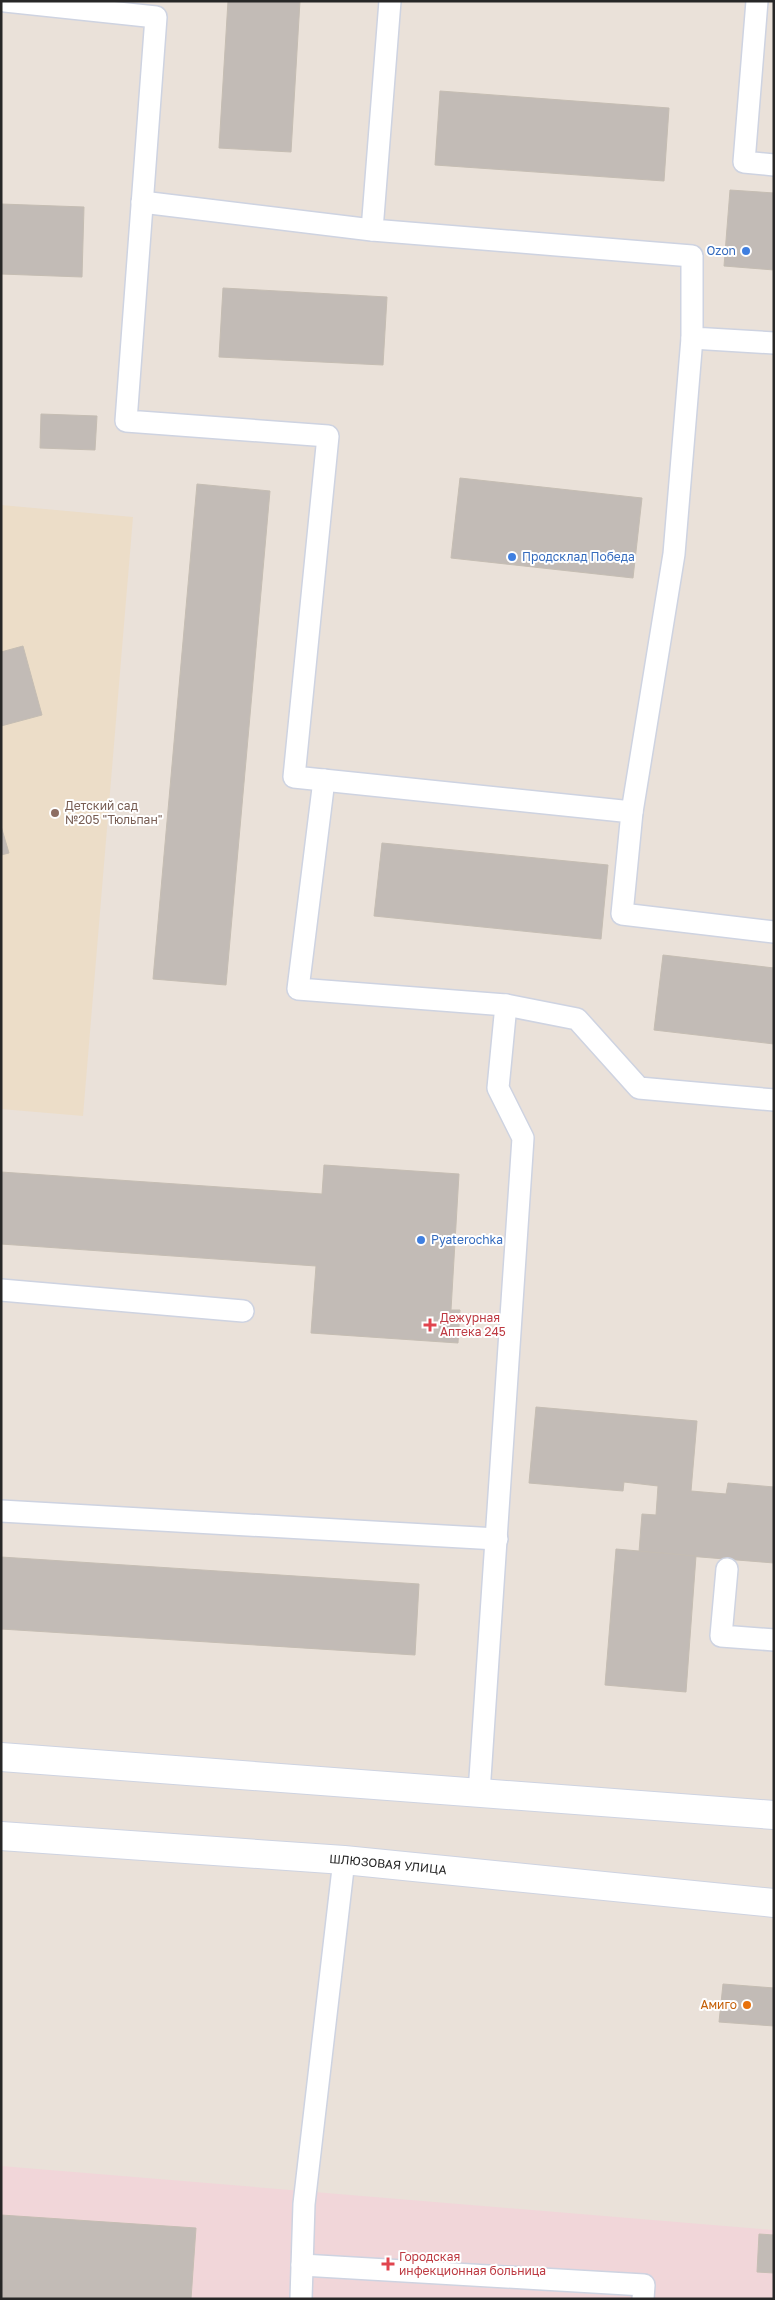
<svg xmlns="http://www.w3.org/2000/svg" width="775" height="2300" viewBox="0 0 775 2300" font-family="'Golos Text',sans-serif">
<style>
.education{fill:#ecddc8}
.medical{fill:#f1d6d9}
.building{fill:#c2bbb6;stroke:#c5bdb3}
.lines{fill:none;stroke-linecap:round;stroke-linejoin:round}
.lane-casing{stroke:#ced3e1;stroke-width:24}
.secondary-casing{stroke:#ced3e1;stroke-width:30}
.lane{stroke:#fff;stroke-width:21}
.secondary{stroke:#fff;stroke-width:28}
.shop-dot{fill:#3f7fe0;stroke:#fff;stroke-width:2}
.education-dot{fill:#8d6e63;stroke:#fff;stroke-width:2}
.health-dot{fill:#e0444e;stroke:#fff;stroke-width:2}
.food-dot{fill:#e8710a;stroke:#fff;stroke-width:2}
.labels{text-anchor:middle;stroke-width:4;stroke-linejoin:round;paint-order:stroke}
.shop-label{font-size:12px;fill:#366cbe;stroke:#fff;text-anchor:start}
.education-label{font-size:12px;fill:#785e54;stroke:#fff;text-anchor:start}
.health-label{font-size:12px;fill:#be3a42;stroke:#fff;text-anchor:start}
.street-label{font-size:12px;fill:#272727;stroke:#fff}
.food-label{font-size:12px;fill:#c56008;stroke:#fff;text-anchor:end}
</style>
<rect width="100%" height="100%" fill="#eae1d9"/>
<polygon class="education" points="1,505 133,517 83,1116 1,1109"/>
<polygon class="medical" points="1,2166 774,2230 774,2299 1,2299"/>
<g class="building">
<polygon points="228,1 300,1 291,152 219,148"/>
<polygon points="440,91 669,108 664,181 435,165"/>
<polygon points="730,190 774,193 774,270 724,266"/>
<polygon points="1,204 84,207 82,277 1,274"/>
<polygon points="223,288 387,297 383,365 219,357"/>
<polygon points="41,414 97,416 95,450 40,448"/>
<polygon points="460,478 642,498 633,578 451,558"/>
<polygon points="197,484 270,491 226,985 153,979"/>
<polygon points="23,646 42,715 1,726 1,652"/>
<polygon points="1,826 9,853 1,855"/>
<polygon points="382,843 608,865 601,939 374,916"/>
<polygon points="663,955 774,968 774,1044 654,1030"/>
<polygon points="324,1165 459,1174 451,1310 460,1310 458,1343 311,1333 316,1266 1,1244 1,1172 322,1194"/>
<polygon points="536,1407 697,1421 691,1491 726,1494 728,1483 774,1487 774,1563 639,1552 642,1514 656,1515 658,1486 624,1482 623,1491 529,1483"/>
<polygon points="616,1549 696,1556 686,1692 605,1685"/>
<polygon points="1,1557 419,1584 415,1655 1,1629"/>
<polygon points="723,1984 774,1988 774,2026 719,2022"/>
<polygon points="1,2215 196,2228 191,2299 1,2299"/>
<polygon points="759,2234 774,2235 774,2273 757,2272"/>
</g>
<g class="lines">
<g class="lane-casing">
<g id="lane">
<polyline points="5,1 156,17 126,421 328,436 294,777 632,812 622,914 774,932"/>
<polyline points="390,1 372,230 692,256 692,338 774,343"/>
<polyline points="757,1 744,162 774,165"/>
<polyline points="142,202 372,230"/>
<polyline points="324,780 298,989 506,1005 498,1088 523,1138 479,1793"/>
<polyline points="632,812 674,554 692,338"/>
<polyline points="506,1005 577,1019 639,1088 774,1100"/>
<polyline points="1,1290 243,1311"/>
<polyline points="1,1511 497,1539"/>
<polyline points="727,1569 721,1636 774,1640"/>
<polyline points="302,2265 644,2285 643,2299"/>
<polyline points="301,2299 304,2204 344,1860"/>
</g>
</g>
<g class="secondary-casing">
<g id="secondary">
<polyline points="1,1757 774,1815"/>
<path id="s1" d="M 1,1836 L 344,1860 L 774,1903"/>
</g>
</g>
<use href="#lane" class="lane"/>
<use href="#secondary" class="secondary"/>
</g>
<g class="shop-dot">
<circle cx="746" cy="251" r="5"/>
<circle cx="512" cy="557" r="5"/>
<circle cx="421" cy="1240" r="5"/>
</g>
<circle class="education-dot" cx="55" cy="813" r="5"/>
<g class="health-dot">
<path d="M427.5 1317.5h5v5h5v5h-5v5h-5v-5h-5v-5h5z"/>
<path d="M385.5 2256.5h5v5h5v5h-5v5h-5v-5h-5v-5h5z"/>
</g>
<circle class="food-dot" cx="747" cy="2005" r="5"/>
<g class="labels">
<g class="shop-label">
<text x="736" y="255" text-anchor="end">Ozon</text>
<text x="522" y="561">Продсклад Победа</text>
<text x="431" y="1244">Pyaterochka</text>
</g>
<g class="education-label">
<text x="65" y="810">Детский сад<tspan x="65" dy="14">№205 "Тюльпан"</tspan></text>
</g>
<g class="health-label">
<text x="440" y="1322">Дежурная<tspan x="440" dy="14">Аптека 245</tspan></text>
<text x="399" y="2261">Городская<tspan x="399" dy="14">инфекционная больница</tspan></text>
</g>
<g class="street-label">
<text dy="4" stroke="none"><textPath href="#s1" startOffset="388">ШЛЮЗОВАЯ УЛИЦА</textPath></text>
</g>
<g class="food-label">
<text x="737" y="2009">Амиго</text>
</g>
</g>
<rect width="775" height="2300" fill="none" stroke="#272727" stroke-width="5"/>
</svg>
